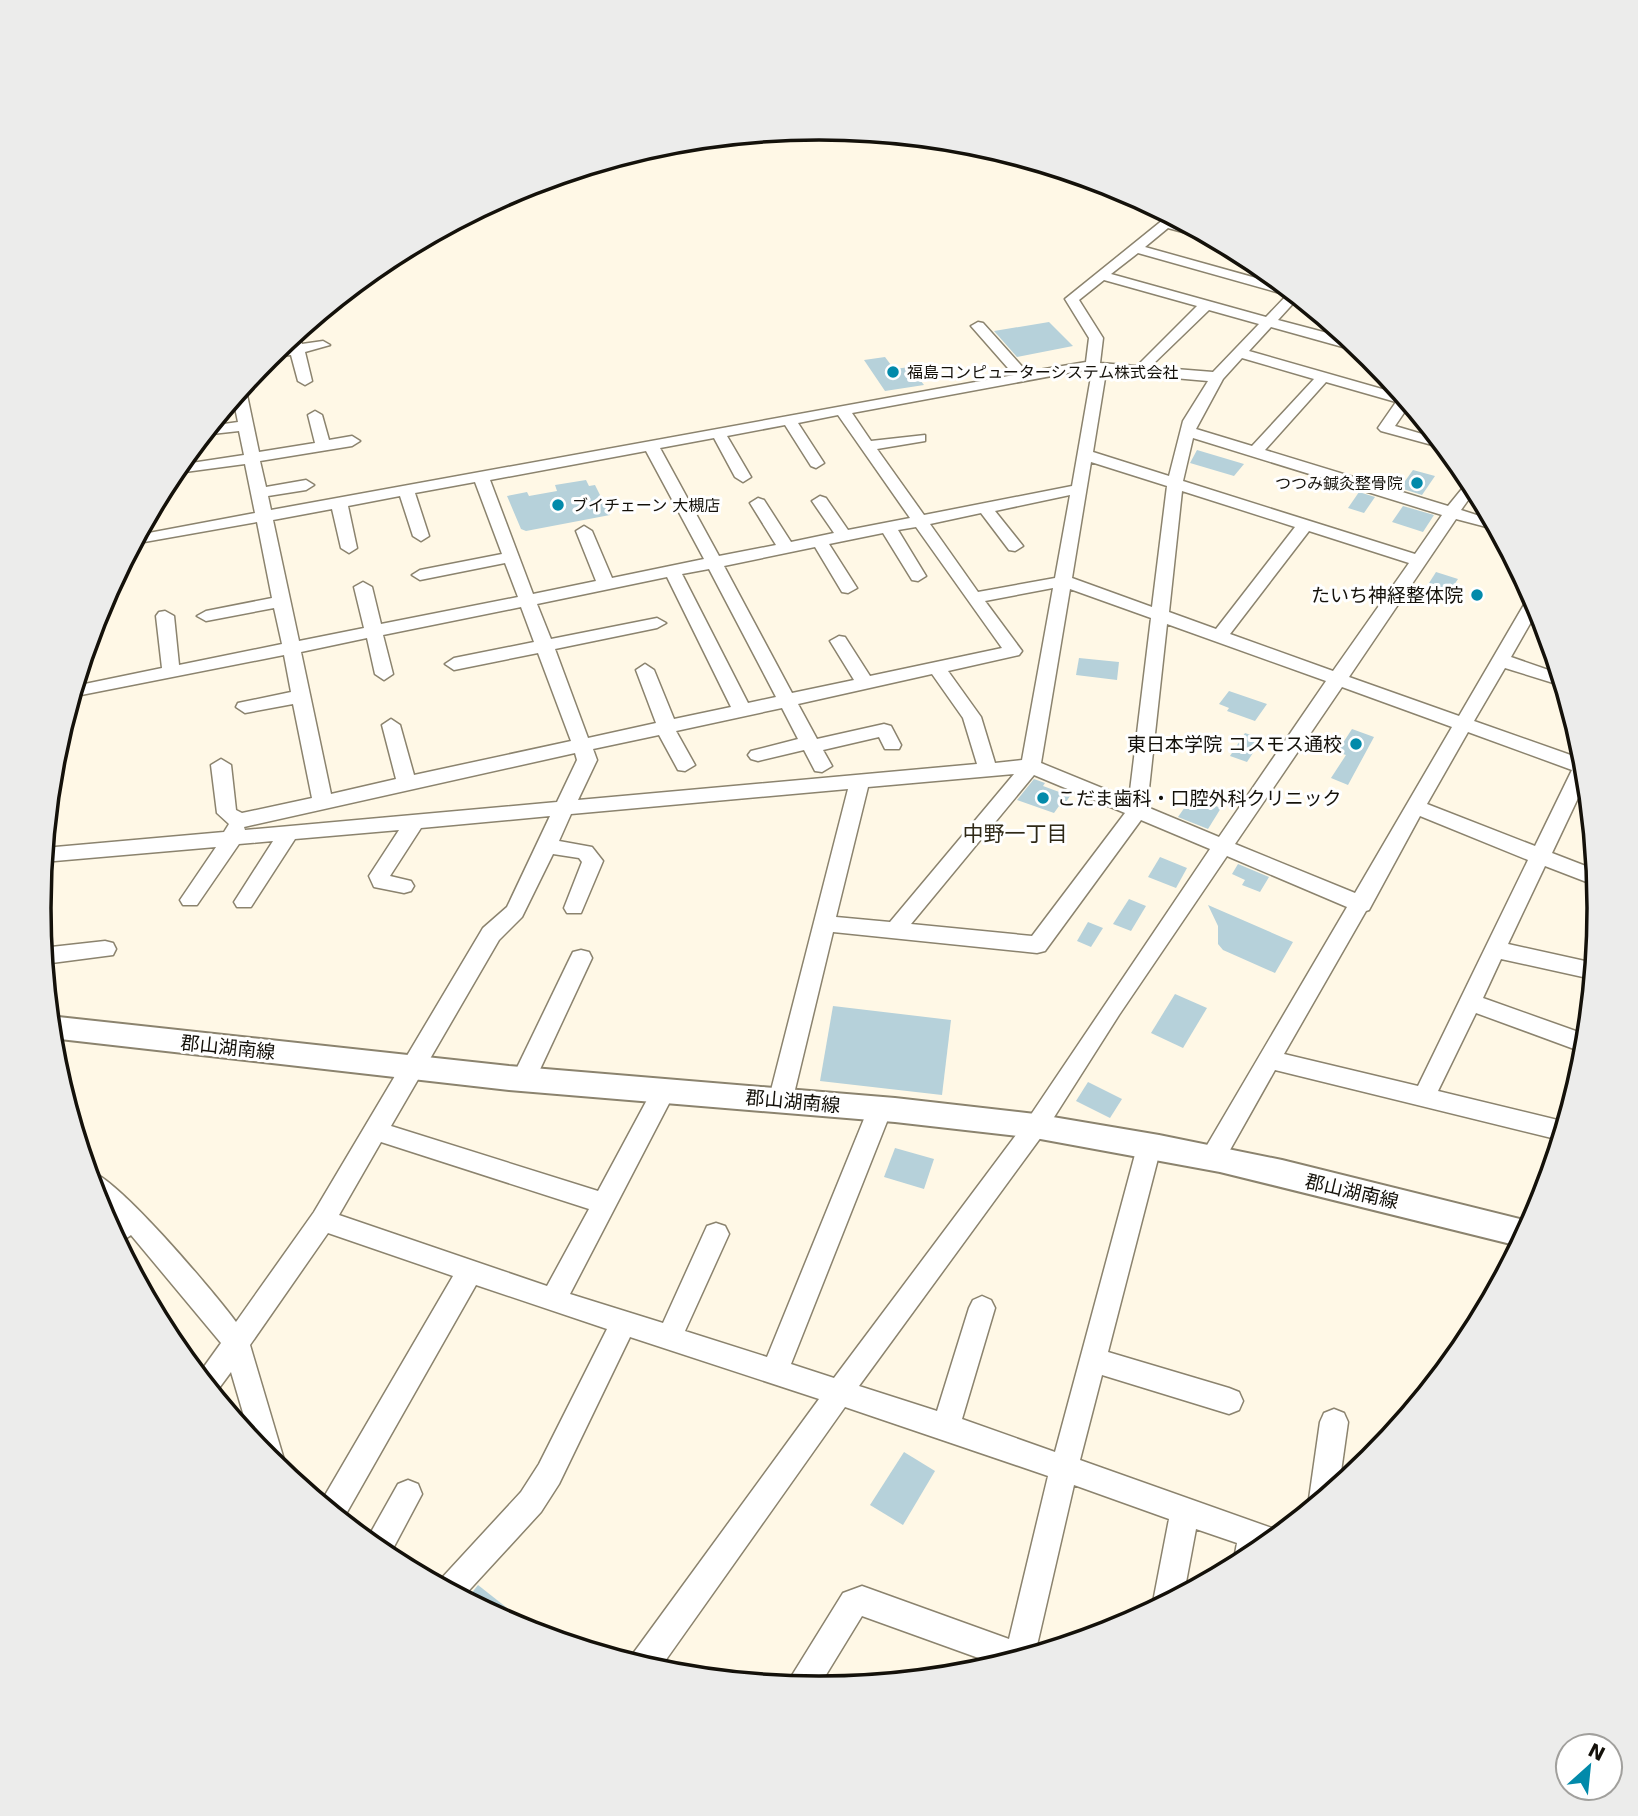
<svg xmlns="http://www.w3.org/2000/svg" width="1638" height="1816" viewBox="0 0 1638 1816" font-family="'DejaVu Sans','Noto Sans JP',sans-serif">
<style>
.building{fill:#b6d1da}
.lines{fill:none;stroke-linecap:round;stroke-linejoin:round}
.minor-casing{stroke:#8b836e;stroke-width:3}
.major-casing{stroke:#8b836e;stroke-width:4}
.minor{fill:#fff;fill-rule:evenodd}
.major{fill:#fff;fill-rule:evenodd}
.poi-dot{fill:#028aaa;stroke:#fff;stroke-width:2.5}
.labels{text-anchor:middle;stroke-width:6;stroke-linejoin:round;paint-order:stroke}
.far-poi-label{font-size:16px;fill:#14110a;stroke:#fff;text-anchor:start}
.poi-label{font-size:19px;fill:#14110a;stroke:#fff;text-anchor:end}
.street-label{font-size:19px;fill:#14110a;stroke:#fff}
.neighbourhood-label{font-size:21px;fill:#2f2917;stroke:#fff}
.rim{fill:none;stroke:#14110a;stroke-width:3.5}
</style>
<rect width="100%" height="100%" fill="#fff8e6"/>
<g class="building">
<polygon points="1049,322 1073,346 1017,357 994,331"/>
<polygon points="885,357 894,369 910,367 924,385 885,391 864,360"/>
<polygon points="1197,450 1244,464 1234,476 1190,463"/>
<polygon points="1413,470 1435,476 1422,495 1400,488"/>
<polygon points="586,480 589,486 595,485 610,515 526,531 521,529 507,496 527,492 529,496 557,491 555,485"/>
<polygon points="1359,492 1375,497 1364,513 1348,508"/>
<polygon points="1403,506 1434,515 1423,532 1392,522"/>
<polygon points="1436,572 1458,579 1445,598 1424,591"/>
<polygon points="1079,658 1119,662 1117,680 1076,675"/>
<polygon points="1229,691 1267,704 1255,721 1227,711 1229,708 1219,704"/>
<polygon points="1352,729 1374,737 1348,785 1331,778 1346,755 1337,752"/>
<polygon points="1245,733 1262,739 1247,762 1230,756"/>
<polygon points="1034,779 1045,783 1043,786 1070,796 1062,808 1059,806 1054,813 1017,800"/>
<polygon points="1192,797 1221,808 1208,829 1178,817"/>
<polygon points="1160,857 1187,868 1176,888 1148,877"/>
<polygon points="1238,864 1269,877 1260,892 1242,885 1245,880 1232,874"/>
<polygon points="1129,899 1146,906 1131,931 1113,924"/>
<polygon points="1208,905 1293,942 1275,973 1223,950 1218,944 1218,926"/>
<polygon points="1088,922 1103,928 1091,947 1077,941"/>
<polygon points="1175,994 1207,1008 1183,1048 1151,1033"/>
<polygon points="833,1006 951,1020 942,1095 820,1081"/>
<polygon points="1088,1082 1122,1099 1110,1118 1076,1101"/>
<polygon points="895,1148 934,1159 924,1189 884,1177"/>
<polygon points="904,1452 935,1471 903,1525 870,1505"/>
<polygon points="478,1585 530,1626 527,1631 466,1600"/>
</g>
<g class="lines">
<g class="minor-casing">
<g id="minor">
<path d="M 1169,215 L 1179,219 L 1175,222 L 1210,236 L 1205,238 L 1168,228 L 1145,247 L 1285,286 L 1299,297 L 1278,320 L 1350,339 L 1358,345 L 1350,349 L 1271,327 L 1249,351 L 1403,395 L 1410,404 L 1395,426 L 1439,439 L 1447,449 L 1381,431 L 1378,428 L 1396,402 L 1326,382 L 1265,450 L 1448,506 L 1470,479 L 1476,489 L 1461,510 L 1492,520 L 1498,530 L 1456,519 L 1349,677 L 1459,716 L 1529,596 L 1533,595 L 1539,608 L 1511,657 L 1560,674 L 1563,686 L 1505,668 L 1474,721 L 1579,758 L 1585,757 L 1587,779 L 1552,853 L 1596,870 L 1597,886 L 1545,866 L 1508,944 L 1594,963 L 1592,979 L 1501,959 L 1483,998 L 1587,1035 L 1585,1053 L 1476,1013 L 1438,1091 L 1566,1122 L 1560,1140 L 1275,1070 L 1221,1166 L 1212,1169 L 1203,1166 L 1200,1159 L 1203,1152 L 1347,907 L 1227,856 L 1119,1015 L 1044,1133 L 859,1386 L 937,1411 L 969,1308 L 973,1300 L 982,1296 L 991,1300 L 995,1308 L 962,1419 L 1055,1452 L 1137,1147 L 1141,1140 L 1149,1137 L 1157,1140 L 1161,1147 L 1108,1352 L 1229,1388 L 1239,1392 L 1243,1401 L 1239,1410 L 1229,1414 L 1102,1375 L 1080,1460 L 1283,1532 L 1237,1565 L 1234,1559 L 1237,1543 L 1196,1529 L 1184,1593 L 1156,1609 L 1153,1602 L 1169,1519 L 1074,1485 L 1035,1654 L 998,1665 L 862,1616 L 818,1688 L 786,1685 L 843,1593 L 862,1586 L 1009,1639 L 1048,1476 L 845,1407 L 658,1671 L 629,1662 L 632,1655 L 819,1399 L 630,1337 L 559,1484 L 541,1512 L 462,1598 L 437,1585 L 439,1581 L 521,1492 L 539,1464 L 607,1329 L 476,1285 L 342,1521 L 321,1502 L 453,1276 L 328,1233 L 250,1345 L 285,1463 L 281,1471 L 251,1440 L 231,1372 L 214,1395 L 198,1375 L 221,1343 L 131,1235 L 118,1244 L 107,1225 L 115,1219 L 96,1201 L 87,1171 C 111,1169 218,1297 236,1322 L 314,1212 L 483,928 L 507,907 L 550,816 L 421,828 L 390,876 L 411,881 L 414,886 L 411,891 L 404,893 L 374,887 L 369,876 L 399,830 L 295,839 L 251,907 L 237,907 L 234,902 L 273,841 L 239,844 L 197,905 L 183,905 L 180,900 L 216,847 L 43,862 L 44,848 L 224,832 L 229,824 L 217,813 L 211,765 L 221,759 L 231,765 L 236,810 L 242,813 L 312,798 L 293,704 L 245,713 L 236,707 L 238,703 L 291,692 L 284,655 L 71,697 L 75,686 L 162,668 L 156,616 L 159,612 L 165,611 L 174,616 L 179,665 L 282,644 L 274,608 L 206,621 L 197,616 L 206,611 L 272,598 L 257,522 L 133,544 L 138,535 L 255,513 L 245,464 L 170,474 L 178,465 L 244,455 L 239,431 L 203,435 L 210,426 L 238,422 L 233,398 L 242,386 L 246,390 L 259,452 L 315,443 L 308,415 L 315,411 L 322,415 L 329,440 L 352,436 L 360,441 L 352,446 L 260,461 L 266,487 L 306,480 L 314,485 L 306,490 L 268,496 L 271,510 L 1014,375 L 971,326 L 978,322 L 983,323 L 1027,372 L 1086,362 L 1089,338 L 1065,299 ZM 1138,253 L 1287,295 L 1266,317 L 1111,274 ZM 1104,280 L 1197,306 L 1137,366 L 1100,363 L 1103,338 L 1079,300 ZM 1209,310 L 1259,324 L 1213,372 L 1150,367 ZM 1242,358 L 1314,379 L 1252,446 L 1196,429 L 1223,379 ZM 1084,370 L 1092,371 L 1072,486 L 924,515 L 877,449 L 925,441 L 925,435 L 871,441 L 852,413 ZM 1106,372 L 1208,381 L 1183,421 L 1169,476 L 1093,452 ZM 838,415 L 910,518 L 848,530 L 826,498 L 820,496 L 812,501 L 834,533 L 791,542 L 764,500 L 758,498 L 750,503 L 776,545 L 719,556 L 660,448 L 714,438 L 735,477 L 743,482 L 751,477 L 727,436 L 785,425 L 811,466 L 816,468 L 824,463 L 798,423 ZM 1193,438 L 1442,515 L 1415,554 L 1183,481 ZM 646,451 L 704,559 L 612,578 L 592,531 L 584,526 L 576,531 L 596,581 L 533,594 L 490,480 ZM 1091,462 L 1167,486 L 1152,607 L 1072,578 ZM 475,482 L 502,554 L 420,570 L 412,575 L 420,580 L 505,563 L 518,597 L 381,624 L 372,587 L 363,582 L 354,587 L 364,628 L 299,641 L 273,520 L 332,509 L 341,548 L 349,553 L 357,548 L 348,506 L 400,496 L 413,536 L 421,541 L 429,536 L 415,493 ZM 1182,491 L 1295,527 L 1216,629 L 1169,612 ZM 1070,495 L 1055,578 L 978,592 L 930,524 L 981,513 L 1009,550 L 1015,551 L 1023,546 L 995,511 ZM 916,527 L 1002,648 L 870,676 L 845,637 L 839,636 L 830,641 L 854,680 L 792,693 L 724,566 L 815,547 L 842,592 L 848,593 L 857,588 L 829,544 L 883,533 L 912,580 L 918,581 L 926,576 L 898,530 ZM 1309,531 L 1409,563 L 1333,671 L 1230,634 ZM 709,569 L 776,697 L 748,703 L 682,574 ZM 667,577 L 731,707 L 674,719 L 654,670 L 645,664 L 636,670 L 656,723 L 588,738 L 555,649 L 657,628 L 666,623 L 657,618 L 551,639 L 537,604 ZM 1053,588 L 1022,760 L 995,763 L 981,717 L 948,671 L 1019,655 L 1022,651 L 985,601 ZM 1070,589 L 1151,618 L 1129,799 L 1041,763 ZM 521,607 L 534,642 L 454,658 L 445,664 L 454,670 L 538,653 L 571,741 L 414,775 L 400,725 L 391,719 L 382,725 L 396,779 L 331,794 L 301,652 L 367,638 L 375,674 L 384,680 L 393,674 L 383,635 ZM 1167,624 L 1326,681 L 1219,837 L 1147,807 ZM 932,674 L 963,718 L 977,764 L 578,800 L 597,760 L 593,749 L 659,735 L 678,770 L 685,771 L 695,765 L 676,731 L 782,708 L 798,739 L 751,751 L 748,755 L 751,759 L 758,761 L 804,750 L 815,771 L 822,772 L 832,766 L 823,750 L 879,737 L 885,749 L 899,749 L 901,745 L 891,726 L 884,724 L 817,739 L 798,704 ZM 1342,687 L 1452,727 L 1355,893 L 1235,844 ZM 1468,732 L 1572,770 L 1535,846 L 1427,804 ZM 575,753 L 577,760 L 557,802 L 245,830 L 244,827 ZM 1014,774 L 890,922 L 836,917 L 868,787 ZM 1034,775 L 1125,813 L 1032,936 L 911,924 ZM 848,789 L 769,1098 L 773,1105 L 781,1107 L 789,1105 L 793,1098 L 833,932 L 1037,953 L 1045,951 L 1141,820 L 1210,849 L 1028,1119 L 834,1378 L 791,1364 L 892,1109 L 888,1102 L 880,1099 L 872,1102 L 868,1109 L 767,1357 L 685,1331 L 729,1234 L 725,1226 L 716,1223 L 707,1226 L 663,1323 L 570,1294 L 675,1092 L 671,1085 L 663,1083 L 655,1085 L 598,1191 L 391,1126 L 499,940 L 522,917 L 553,854 L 579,858 L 582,862 L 564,908 L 567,913 L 581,913 L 603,861 L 592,847 L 559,841 L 571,814 ZM 1420,816 L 1528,860 L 1418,1086 L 1284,1054 L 1366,911 L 1369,910 ZM 381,1142 L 589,1209 L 547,1286 L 339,1215 Z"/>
<polygon points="297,332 302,344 323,341 330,345 305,352 312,381 305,385 298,381 291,355 266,357 276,349 289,347 287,340"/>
<polygon points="105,941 113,943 116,949 113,955 44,964 42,948"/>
<polygon points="581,950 589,952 592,958 536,1078 532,1085 524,1087 516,1085 512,1078 570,958 573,952"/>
<polygon points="1334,1409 1344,1413 1348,1422 1339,1486 1313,1508 1309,1499 1320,1422 1324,1413"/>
<polygon points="408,1480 418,1484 422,1494 388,1558 366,1541 398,1484"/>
</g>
</g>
<g class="major-casing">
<polygon id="major" points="49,1016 509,1066 895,1098 1035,1114 1159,1135 1282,1160 1532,1222 1519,1246 1220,1172 1035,1138 895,1122 509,1090 51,1038"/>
</g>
<use href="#minor" class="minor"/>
<use href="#major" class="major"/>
</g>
<g class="poi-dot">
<circle cx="893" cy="372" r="7"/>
<circle cx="1417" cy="483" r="7"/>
<circle cx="558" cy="505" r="7"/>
<circle cx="1477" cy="595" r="7"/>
<circle cx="1356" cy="744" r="7"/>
<circle cx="1043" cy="798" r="7"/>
</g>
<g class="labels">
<g class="far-poi-label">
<text x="907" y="378">福島コンピューターシステム株式会社</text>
<text x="1403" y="489" text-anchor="end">つつみ鍼灸整骨院</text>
<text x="572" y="511">ブイチェーン 大槻店</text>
</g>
<g class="poi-label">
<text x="1463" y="602">たいち神経整体院</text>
<text x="1342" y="751">東日本学院 コスモス通校</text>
<text x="1057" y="805" text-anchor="start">こだま歯科・口腔外科クリニック</text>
</g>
<g class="street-label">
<text transform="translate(228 1047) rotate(6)" y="7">郡山湖南線</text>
<text transform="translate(793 1101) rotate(5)" y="7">郡山湖南線</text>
<text transform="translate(1352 1191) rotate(13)" y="7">郡山湖南線</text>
</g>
<g class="neighbourhood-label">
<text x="1015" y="841">中野一丁目</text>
</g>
</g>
<path d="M0 0H1638V1816H0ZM51 908a768 768 0 1 1 1536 0a768 768 0 1 1-1536 0Z" fill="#ececeb" fill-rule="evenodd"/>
<path class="rim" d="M51 908a768 768 0 1 1 1536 0a768 768 0 1 1-1536 0Z"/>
<g transform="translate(1589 1767) rotate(27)"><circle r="33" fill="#ffffff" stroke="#a1a09d" stroke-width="2"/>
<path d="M0-5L12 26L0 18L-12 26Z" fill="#028aaa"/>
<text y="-10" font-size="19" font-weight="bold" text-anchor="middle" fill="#14110a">N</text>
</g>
</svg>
